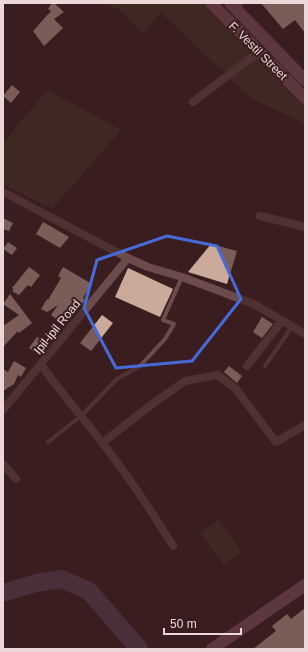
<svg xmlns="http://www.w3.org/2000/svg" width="308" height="652" viewBox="0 0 308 652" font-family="Helvetica,sans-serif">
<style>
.green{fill:#453627}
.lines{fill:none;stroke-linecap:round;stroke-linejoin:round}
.river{stroke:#5d435b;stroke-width:18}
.building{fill:#cbaa9c}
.service{stroke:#6b4b4b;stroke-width:4}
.minor{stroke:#6b4b4b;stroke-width:8}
.secondary{stroke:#8a5864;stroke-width:12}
.marked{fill:none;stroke:#466ad8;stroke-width:3;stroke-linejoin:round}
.labels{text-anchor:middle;stroke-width:4;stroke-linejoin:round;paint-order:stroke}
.street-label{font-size:12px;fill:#ecd8d8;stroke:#3a1e1f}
</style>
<rect width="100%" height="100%" fill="#3a1e1f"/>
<g class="green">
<polygon points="103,3 202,3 254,57 305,107 305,124 251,98 161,13 142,34 122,11"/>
<polygon points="47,90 121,130 52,209 3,184 3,143"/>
<polygon points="218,520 242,552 224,565 200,533"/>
</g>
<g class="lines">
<polyline class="river" points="3,593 36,583 61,579 89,591 139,649"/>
</g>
<g class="building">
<polygon points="52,3 54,3 64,12 54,19 63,28 44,46 33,31 51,11 48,9"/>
<polygon points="261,3 305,3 305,33 295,20 283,29"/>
<polygon points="12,85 20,92 11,103 3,96"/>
<polygon points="3,218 13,223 9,231 3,229"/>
<polygon points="43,222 69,237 60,248 36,234"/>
<polygon points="8,242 17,248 12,255 3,249"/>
<polygon points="211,244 237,251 227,284 188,272"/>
<polygon points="29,267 40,275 31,287 28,285 19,295 12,291 14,289 12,288"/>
<polygon points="63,267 92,284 83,298 85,300 80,307 71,318 67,315 62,323 51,315 58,305 47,312 41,309 47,299 48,300 61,278 58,276"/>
<polygon points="128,268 173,289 160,317 115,297"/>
<polygon points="10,294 32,323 19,333 18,331 3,347 3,326 19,315 3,304"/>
<polygon points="102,315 113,323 91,351 80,343"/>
<polygon points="262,317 273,324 262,338 253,332"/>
<polygon points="37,337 48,344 40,355 29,348"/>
<polygon points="14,361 26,368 21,377 18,375 14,384 3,391 3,369 8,372"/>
<polygon points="229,366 242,376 237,383 224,372"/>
<polygon points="305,608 305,649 253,649 276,631 272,626 287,614 291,619"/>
</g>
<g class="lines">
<g class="service">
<polyline points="236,9 242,3"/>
<polyline points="265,366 292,327"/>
<polyline points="48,442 81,416 117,379 140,366 165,339 174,324 163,320 182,277"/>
</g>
<g class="minor">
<polyline points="193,102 259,52"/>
<polyline points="3,192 128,258 148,267 182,277 254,304 305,334"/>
<polyline points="260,216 305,227"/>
<path d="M 41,365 C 67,400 96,433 122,469 C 140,494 157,520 173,546"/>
<polyline points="247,366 282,321"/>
<polyline points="3,410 128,258"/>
<polyline points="102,443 155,402 185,381 218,375 236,389 276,442 305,425"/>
<polyline points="3,464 16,479"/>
</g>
<g class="secondary">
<polyline points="211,3 305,98"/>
<polyline points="230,3 305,80"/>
<polyline points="212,649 305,585"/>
</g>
</g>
<path d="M0 0H308V652H0ZM 167,236 L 217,246 L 241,299 L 192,361 L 116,368 L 84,308 L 97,260 Z" fill="#3a1e1f" fill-opacity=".55" fill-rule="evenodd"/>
<path class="marked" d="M 167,236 L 217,246 L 241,299 L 192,361 L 116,368 L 84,308 L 97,260 Z"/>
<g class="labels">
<g class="street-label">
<text transform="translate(258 51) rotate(45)" y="4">F. Vestil Street</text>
<text transform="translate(57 327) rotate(-51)" y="4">Ipil-ipil Road</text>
</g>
</g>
<rect width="308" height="652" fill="none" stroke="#ecd8d8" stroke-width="8"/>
<path d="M164 628v6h77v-6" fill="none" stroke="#ecd8d8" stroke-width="2"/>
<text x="170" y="628" font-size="12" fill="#ecd8d8" stroke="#3a1e1f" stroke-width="3" paint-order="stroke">50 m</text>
</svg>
